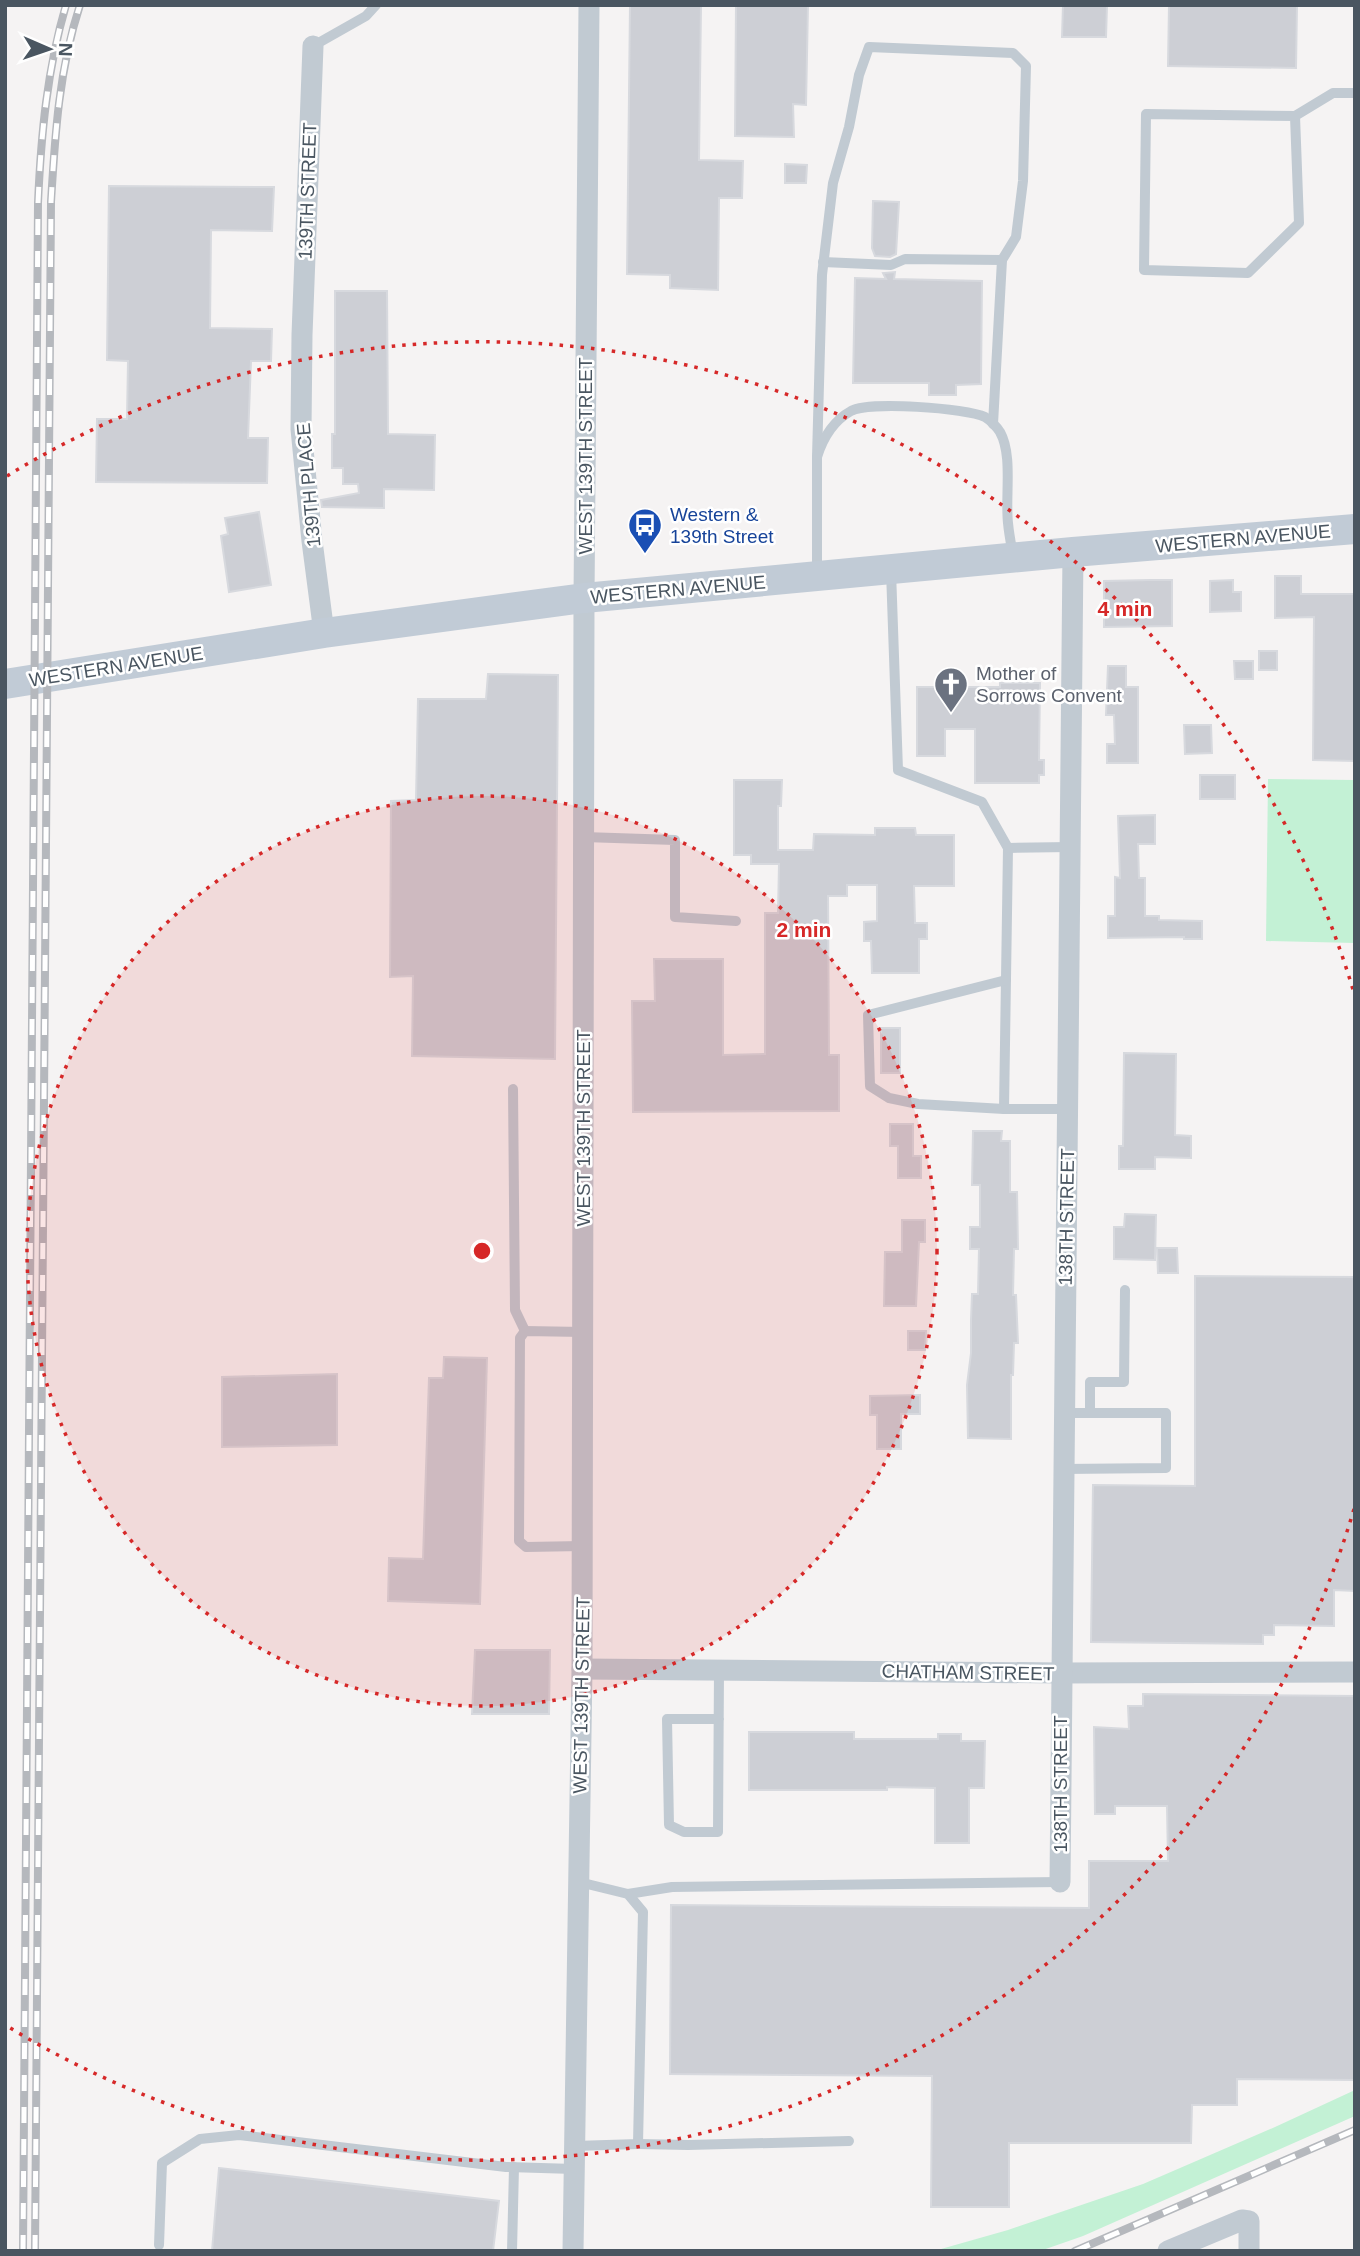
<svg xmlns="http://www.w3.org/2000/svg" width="1360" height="2256" viewBox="0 0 1360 2256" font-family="Arial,sans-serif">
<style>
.green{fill:#c3f1d5}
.building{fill:#cdcfd5;stroke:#d7d9de;stroke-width:2}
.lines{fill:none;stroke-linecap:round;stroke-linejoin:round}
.service{stroke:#c1cad2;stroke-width:10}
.minor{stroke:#c1cad2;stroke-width:21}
.secondary{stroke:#c1cbd6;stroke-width:30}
.rail-casing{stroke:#b5b8bd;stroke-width:8}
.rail{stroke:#fff;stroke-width:5;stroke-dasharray:16;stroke-linecap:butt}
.ring{fill:none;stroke:#d62828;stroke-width:3.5;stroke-dasharray:3.5 7}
.labels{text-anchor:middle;stroke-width:5;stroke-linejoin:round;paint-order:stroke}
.street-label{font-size:19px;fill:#4a5661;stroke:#fff}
.transit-label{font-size:19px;fill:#164399;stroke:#fff;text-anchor:start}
.worship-label{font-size:19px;fill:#5b616d;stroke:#fff;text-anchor:start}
.centre{fill:#d62828;stroke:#fff;stroke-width:3.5}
.ring-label{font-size:21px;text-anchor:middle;font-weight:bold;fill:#d62828;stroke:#fff;stroke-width:5;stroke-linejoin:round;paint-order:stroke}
</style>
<rect width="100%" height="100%" fill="#f5f3f3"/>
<g class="green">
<polygon points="1268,779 1355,780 1355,943 1266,941"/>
<polygon points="1355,2090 1355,2116 1083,2236 1040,2251 934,2251 1008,2230 1143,2184 1275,2127"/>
</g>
<g class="building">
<polygon points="630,5 701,5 699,160 743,161 742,198 719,198 718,290 670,288 670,275 627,274"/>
<polygon points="736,5 808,5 806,105 793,104 794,137 735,136"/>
<polygon points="1063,5 1107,5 1106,37 1062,37"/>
<polygon points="1169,5 1297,5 1296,68 1168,66"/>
<polygon points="785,164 807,165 806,183 785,183"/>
<polygon points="109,186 274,187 272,231 211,230 210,328 272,329 271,361 251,361 248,438 268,438 267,483 96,482 97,419 127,419 128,361 107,360"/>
<polygon points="873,201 899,202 896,254 890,257 875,256 872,248"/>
<polygon points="895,272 894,279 982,281 981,384 956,385 956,395 929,395 929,383 853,383 855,278 886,279 883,273"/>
<polygon points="335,291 387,291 388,434 435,435 434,490 384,489 384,508 322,507 321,500 359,493 358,484 343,484 343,468 332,468 332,434 335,434"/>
<polygon points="259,512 271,585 229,592 221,536 228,534 225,518"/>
<polygon points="1275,576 1301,576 1301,594 1355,594 1355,761 1313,760 1314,617 1275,618"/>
<polygon points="1150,580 1172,580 1172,626 1104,627 1104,581"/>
<polygon points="1233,580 1233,592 1241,592 1241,611 1210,612 1210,581"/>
<rect x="1259" y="651" width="18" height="19"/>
<polygon points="1234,661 1253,661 1253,679 1235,679"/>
<polygon points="1108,666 1126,666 1126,687 1138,687 1138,763 1107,763 1107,744 1115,744 1114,715 1106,715"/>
<polygon points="488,674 558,675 555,1059 412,1056 413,976 390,977 391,801 416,800 418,699 486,699"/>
<polygon points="1000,683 1040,683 1039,760 1044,760 1044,775 1039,775 1039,783 975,783 975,729 945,729 945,756 917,756 917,687 1000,687"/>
<polygon points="1184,725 1211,725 1212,753 1185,754"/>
<rect x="1200" y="775" width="35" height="24"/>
<polygon points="734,780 782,780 781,806 778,806 778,850 813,850 814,834 875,835 875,828 915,828 916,835 954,835 954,886 914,886 915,923 927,923 927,939 919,939 919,973 872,973 871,941 864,941 864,922 877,921 877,885 847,885 847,896 828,896 829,1055 839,1055 839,1111 633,1112 632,1001 655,1001 654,959 723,959 723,1055 765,1054 765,913 778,913 779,864 751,864 751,855 734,855"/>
<polygon points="1155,815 1155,844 1138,844 1139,878 1145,878 1145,916 1159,916 1159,920 1202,921 1202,939 1184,939 1184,937 1108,938 1108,916 1115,916 1115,877 1120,878 1118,816"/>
<rect x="881" y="1028" width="19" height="45"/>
<polygon points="1124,1053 1176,1054 1175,1135 1191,1136 1191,1158 1155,1157 1155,1169 1119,1169 1119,1146 1123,1146"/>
<polygon points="890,1124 913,1124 913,1156 921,1156 921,1178 898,1178 898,1146 890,1146"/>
<polygon points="973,1131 1002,1131 1001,1141 1010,1141 1010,1192 1017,1192 1018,1249 1014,1249 1013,1295 1016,1295 1018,1343 1014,1343 1013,1375 1011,1375 1011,1439 968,1438 967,1385 971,1353 971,1320 972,1294 978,1294 979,1249 970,1249 970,1227 980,1227 980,1185 972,1185"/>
<polygon points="1125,1214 1156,1215 1155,1260 1114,1259 1114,1227 1124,1227"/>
<polygon points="902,1220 925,1220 925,1242 919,1242 916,1306 884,1306 885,1252 902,1252"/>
<polygon points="1157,1248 1177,1248 1178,1273 1158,1273"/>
<polygon points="1195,1276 1355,1277 1355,1591 1334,1590 1334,1626 1274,1625 1274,1635 1263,1635 1263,1644 1091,1642 1093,1485 1195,1486"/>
<polygon points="908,1331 926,1331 925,1350 908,1350"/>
<polygon points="444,1357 487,1358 480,1604 388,1601 389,1558 423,1559 429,1378 443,1378"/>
<polygon points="337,1374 337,1445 222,1447 222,1377"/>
<polygon points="920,1395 920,1414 901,1414 901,1449 877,1449 877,1415 870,1415 870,1396"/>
<polygon points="475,1650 550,1650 549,1714 472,1714"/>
<polygon points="1143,1694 1355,1696 1355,2080 1237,2079 1237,2105 1192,2105 1191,2143 1009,2143 1009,2207 931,2207 932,2076 670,2074 671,1905 1089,1908 1089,1861 1168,1861 1167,1806 1115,1806 1115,1814 1095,1814 1094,1727 1129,1729 1128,1706 1143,1706"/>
<polygon points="749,1732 854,1732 854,1739 938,1739 938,1734 961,1734 961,1741 985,1741 984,1788 969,1788 969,1843 935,1843 935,1788 887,1787 887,1790 749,1790"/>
<polygon points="219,2168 499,2201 493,2251 212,2251"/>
</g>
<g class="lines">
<g class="service">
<polyline points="313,46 366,16 376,5"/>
<polyline points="1295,116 1299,223 1248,273 1144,270 1146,114 1295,116 1333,93 1355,93"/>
<polyline points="823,262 891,265 905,259 1002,260"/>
<polyline points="817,457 822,275 833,183 849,127 859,75 869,47 1013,53 1026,66 1023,181 1016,237 1002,260 993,424"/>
<polyline points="891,571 898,770 982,802 1008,848 1004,1109"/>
<path d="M 817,576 L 817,457 C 823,438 833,421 851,411 C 867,401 967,408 985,417 C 990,420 997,427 1000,432 C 1013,455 1005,496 1008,523 C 1009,534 1011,544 1013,555"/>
<polyline points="584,837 675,840 675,917 736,921"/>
<polyline points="1008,848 1070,847"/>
<polyline points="1006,980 868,1015 870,1086 889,1098 918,1104 1004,1109 1067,1109"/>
<polyline points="513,1089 515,1310 525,1331"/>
<polyline points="1090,1413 1090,1382 1124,1382 1125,1290"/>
<polyline points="1063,1469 1166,1468 1166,1413 1064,1413"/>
<polyline points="582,1546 526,1547 519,1541 520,1338 525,1331 583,1332"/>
<polyline points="719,1719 667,1719 669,1825 684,1832 718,1832 719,1670"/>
<polyline points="628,1894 672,1887 1060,1882"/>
<polyline points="638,2144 688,2145 849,2141"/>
<polyline points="575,2146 638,2144 643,1912 628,1894 579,1882"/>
<polyline points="159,2245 162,2163 200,2139 239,2135 506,2167 574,2169"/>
<polyline points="512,2251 514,2167"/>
</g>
<g class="minor">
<polyline points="313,46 302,335 301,429 312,541 324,633"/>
<polyline points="582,1669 1061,1673 1355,1672"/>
<polyline points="1060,1882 1073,552"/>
<polyline points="573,2251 582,1669 584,598 589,5"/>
<polyline points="1168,2251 1242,2220 1249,2221 1249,2251"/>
</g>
<polyline class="secondary" points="5,684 324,633 584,598 1073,552 1355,529"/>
<g class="rail-casing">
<g id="rail">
<path d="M 23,2251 L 38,203 C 41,135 47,70 66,5"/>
<path d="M 35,2251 L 51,202 C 55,135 59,69 80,5"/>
<polyline points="1075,2251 1355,2130"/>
</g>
</g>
<use href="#rail" class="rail"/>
</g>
<circle cx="482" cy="1251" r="455" fill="#d62828" fill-opacity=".12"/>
<g class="ring">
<circle cx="482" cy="1251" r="455"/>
<path d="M1354 1509A909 909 0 0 1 7 2026M7 476A909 909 0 0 1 1354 993"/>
</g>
<defs>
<g id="bus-pin" transform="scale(1.75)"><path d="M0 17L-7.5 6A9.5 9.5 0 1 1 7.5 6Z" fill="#1a4fb4" stroke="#fff"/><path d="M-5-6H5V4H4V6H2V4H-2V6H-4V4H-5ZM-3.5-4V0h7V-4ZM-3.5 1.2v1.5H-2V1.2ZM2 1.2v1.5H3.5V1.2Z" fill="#fff"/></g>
<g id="church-pin" transform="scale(1.75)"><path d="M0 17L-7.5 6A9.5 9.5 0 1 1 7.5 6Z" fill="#6b7280" stroke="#fff"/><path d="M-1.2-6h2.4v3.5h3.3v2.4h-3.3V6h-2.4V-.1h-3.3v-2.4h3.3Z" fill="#fff"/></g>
</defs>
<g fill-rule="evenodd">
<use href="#bus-pin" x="645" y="525"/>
<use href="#church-pin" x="951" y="684"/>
</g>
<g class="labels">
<g class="street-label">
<text transform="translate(307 191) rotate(-88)" y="7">139TH STREET</text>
<text transform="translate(585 456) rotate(-90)" y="7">WEST 139TH STREET</text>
<text transform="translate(308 485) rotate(-95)" y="7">139TH PLACE</text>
<text transform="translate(1243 538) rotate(-5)" y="7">WESTERN AVENUE</text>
<text transform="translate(678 589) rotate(-5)" y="7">WESTERN AVENUE</text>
<text transform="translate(116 666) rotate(-9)" y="7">WESTERN AVENUE</text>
<text transform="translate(583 1128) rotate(-90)" y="7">WEST 139TH STREET</text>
<text transform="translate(1066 1217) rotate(-89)" y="7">138TH STREET</text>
<text transform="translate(968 1672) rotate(1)" y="7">CHATHAM STREET</text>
<text transform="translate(581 1695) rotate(-89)" y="7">WEST 139TH STREET</text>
<text transform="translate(1060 1784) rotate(-90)" y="7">138TH STREET</text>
</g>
<g class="transit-label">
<text x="670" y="521">Western &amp;<tspan x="670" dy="22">139th Street</tspan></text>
</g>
<g class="worship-label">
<text x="976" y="680">Mother of<tspan x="976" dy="22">Sorrows Convent</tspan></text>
</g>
</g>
<circle cx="482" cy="1251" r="10" class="centre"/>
<g class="ring-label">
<text x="1125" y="616">4 min</text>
<text x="804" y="937">2 min</text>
</g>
<rect width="1360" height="2256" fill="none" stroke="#4a5661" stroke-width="14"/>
<g transform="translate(49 49) rotate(92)" stroke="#ffffff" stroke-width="5" paint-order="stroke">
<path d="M0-5L12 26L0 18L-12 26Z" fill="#4a5661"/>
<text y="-10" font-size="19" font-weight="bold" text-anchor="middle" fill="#4a5661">N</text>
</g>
</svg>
